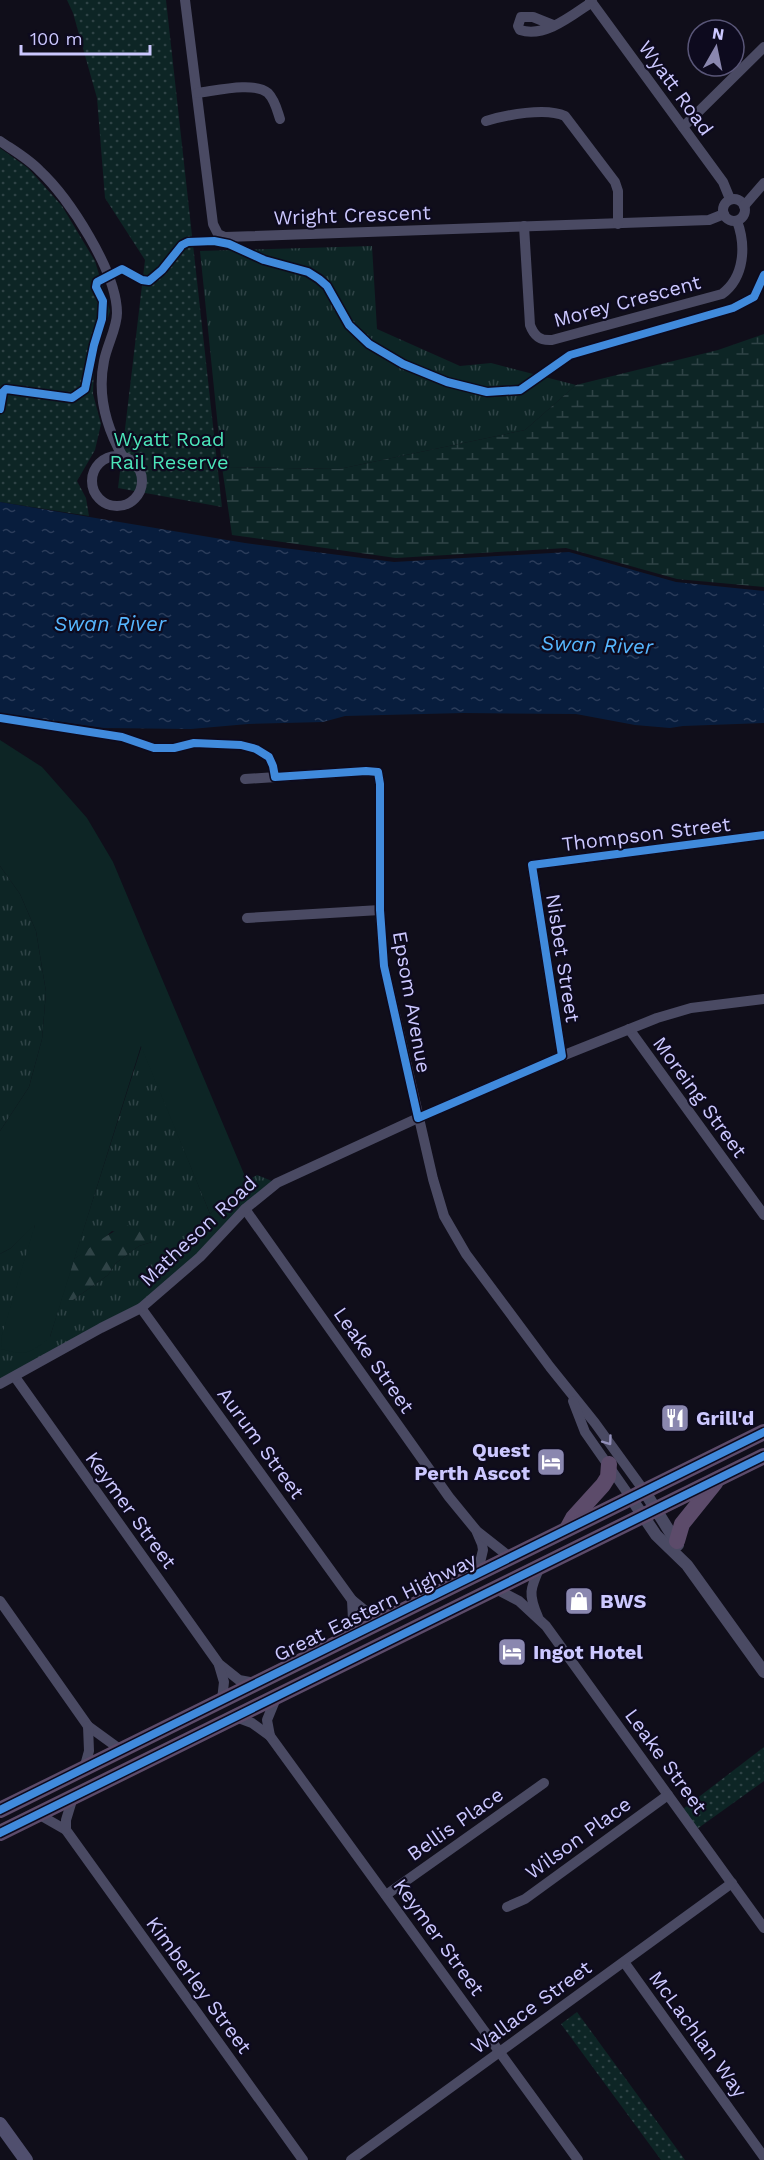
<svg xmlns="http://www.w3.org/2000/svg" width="764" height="2160" viewBox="0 0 764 2160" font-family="'Work Sans',sans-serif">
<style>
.grass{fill:url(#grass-tufts)}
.forest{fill:url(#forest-firs)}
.wetland{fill:url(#wetland-marsh)}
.park{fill:url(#park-dots)}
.pitch{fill:#0d2525}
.water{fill:url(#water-ripples)}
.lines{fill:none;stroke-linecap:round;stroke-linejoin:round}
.minor{stroke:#4a4a63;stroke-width:10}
.tertiary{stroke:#4a4a63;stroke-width:12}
.secondary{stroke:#504f6e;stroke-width:14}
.trunk{stroke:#5c4b6a;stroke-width:16}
.cycleway-casing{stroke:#0d0a1e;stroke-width:11}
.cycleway{stroke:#408adc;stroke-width:8}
.oneway{stroke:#928fb9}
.labels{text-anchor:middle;stroke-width:4.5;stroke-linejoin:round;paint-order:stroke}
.street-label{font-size:20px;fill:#ccc8ff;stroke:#0d0a1e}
.park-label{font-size:20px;fill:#4ce6ba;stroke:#0d0a1e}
.poi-label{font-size:20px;font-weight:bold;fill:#ccc8ff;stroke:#0d0a1e;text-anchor:start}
.water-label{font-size:21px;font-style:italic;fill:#56b7ff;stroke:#0d0a1e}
</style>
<defs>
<pattern id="grass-tufts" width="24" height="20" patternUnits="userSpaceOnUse" patternTransform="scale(1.5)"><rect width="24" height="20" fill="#0d2525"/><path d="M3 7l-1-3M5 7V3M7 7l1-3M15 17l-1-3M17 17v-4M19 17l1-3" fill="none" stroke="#2f4346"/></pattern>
<pattern id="forest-firs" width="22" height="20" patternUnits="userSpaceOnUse" patternTransform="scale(1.5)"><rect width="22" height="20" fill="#0d2525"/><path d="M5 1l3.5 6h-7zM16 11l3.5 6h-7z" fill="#2f4346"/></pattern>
<pattern id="wetland-marsh" width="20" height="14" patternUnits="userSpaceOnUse" patternTransform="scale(1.5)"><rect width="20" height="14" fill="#0d2525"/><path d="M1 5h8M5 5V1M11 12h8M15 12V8" fill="none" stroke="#2f4346"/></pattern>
<pattern id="park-dots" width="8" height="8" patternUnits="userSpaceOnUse" patternTransform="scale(1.5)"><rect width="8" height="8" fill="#0d2525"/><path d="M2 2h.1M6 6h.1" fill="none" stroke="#2f4346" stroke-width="1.8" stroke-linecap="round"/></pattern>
<pattern id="water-ripples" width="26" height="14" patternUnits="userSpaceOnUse" patternTransform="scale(1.5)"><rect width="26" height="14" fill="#081d3d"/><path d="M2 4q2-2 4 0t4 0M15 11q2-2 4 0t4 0" fill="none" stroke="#2b3c5a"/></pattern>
</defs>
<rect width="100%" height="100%" fill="#100e1a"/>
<g class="grass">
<polygon points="372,246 377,329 460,366 491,363 576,385 525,430 339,469 222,467 200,251"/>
<polygon points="0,866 20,894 36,931 46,992 42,1039 29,1087 0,1131"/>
<polygon points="142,1045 210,1214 247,1181 257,1175 277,1183 141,1308 0,1384 0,1254 11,1248 35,1224 34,1232 50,1337 61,1300 73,1300 108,1275 116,1263 139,1246 152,1242 112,1231 99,1243 74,1259"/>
</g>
<path class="forest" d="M 129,1225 L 148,1234 L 152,1242 L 139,1246 L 116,1263 L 108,1275 L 73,1300 L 61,1300 L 74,1259 C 93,1246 108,1232 129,1225 Z"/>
<polygon class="wetland" points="764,334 764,587 677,579 566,548 396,558 232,535 222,467 339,469 525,430 576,385 718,350"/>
<g class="park">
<polygon points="67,0 166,0 222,507 118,488 145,260 105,198 97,98 73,13"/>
<polygon points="0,148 28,168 62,206 95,261 110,311 94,364 93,394 101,424 95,450 77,481 86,498 89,516 0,502"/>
<polygon points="764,1747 764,1781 697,1829 683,1809"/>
<polygon points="577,2012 685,2160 661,2160 561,2024"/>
</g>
<path class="pitch" d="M 0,740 L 42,767 L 87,818 L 113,862 L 247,1181 L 210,1214 L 141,1046 L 50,1337 C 30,1354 25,1356 1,1349 L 2,1335 L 35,1225 L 11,1248 L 0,1254 L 0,1131 L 29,1087 L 42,1039 L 46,992 L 36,931 L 20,894 L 0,866 Z"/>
<polygon class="water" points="0,502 245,543 394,562 569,552 676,582 764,591 764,723 683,726 670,728 635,725 576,714 463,713 345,716 323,722 248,724 191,729 104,728 0,713"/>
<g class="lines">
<g class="minor">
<polyline points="185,0 213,224 218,234 225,237 709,220 724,214"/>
<polyline points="590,0 723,182 730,199"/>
<path d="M 553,25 L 533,17 L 521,17 L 518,26 L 520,30 C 545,38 571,16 592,2"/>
<path d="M 197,93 C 215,91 254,81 268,93 C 275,100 277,110 280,119"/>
<path d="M 486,121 C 506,115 546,107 565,116 L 615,182 L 618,191 L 618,224"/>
<polyline points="683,127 764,47"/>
<path d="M 0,141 C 13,150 29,159 40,171 C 69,198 117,272 117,313 C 117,328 107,345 104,361 C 97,395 106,427 123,457"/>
<circle cx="734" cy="210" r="11"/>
<polyline points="744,206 764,183"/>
<path d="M 524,226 L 530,325 C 534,336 540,341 552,340 L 722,294 C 745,277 746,245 737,221"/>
<circle cx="117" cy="481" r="25"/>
<polyline points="245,779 366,771 378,772 380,784 380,910 384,966 433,1179 444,1216 466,1254 550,1367 595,1423 645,1492"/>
<polyline points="247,918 380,910"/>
<polyline points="629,1029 764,1215"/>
<polyline points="562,1056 532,865 764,835"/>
<polyline points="245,1209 449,1497 476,1530 482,1544 483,1550 477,1575"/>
<polyline points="141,1308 352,1600 368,1613 385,1619"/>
<polyline points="15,1377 219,1664 239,1680 256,1683"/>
<polyline points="0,1384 101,1328 141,1308 200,1257 245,1209 277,1183 418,1118 562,1056 657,1018 691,1008 764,999"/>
<polyline points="573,1401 585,1432 631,1498"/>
<polyline points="478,1532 511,1558"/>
<polyline points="496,1589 519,1601 546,1626 764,1928"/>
<polyline points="0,1601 88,1726 121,1750"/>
<path d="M 538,1617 C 528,1594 530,1589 540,1567"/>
<polyline points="349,1638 353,1620 352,1600"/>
<polyline points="219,1665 224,1682 222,1700"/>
<polyline points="236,1717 252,1723 270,1736 578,2160"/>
<polyline points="270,1736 267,1720 276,1698"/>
<polyline points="84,1769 89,1751 88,1726"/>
<polyline points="38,1814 66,1830 303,2160"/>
<polyline points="66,1830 66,1820 73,1797"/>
<polyline points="386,1895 544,1783"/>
<polyline points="507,1907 525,1899 668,1795"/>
<polyline points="624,1962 764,2157"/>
<polyline points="351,2160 732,1883"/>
</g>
<g class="tertiary">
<polyline points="645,1492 678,1545"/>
<polyline points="631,1498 656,1535 687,1565 764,1672"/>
</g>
<polyline class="secondary" points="0,2124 26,2160"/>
<g class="trunk">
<polyline points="567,1529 573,1518 603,1485 608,1477 609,1464"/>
<polyline points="677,1541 682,1524 715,1483"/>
<polyline points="0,1810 764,1432"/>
<polyline points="0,1833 764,1456"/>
</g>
<g class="cycleway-casing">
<g id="cycleway">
<polyline points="0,409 3,392 6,389 72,398 85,389 94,345 102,319 103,301 96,287 97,282 122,269 142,280 149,281 162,270 182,245 188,242 214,241 229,244 264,260 308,272 319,279 327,286 349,325 369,344 403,364 447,382 487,392 520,390 570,355 733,308 754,297 764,275"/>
<polyline points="0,718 122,737 154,748 174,748 194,743 241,745 256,749 269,757 273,766 275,777 366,771 378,772 380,784 380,910 384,966 418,1118 562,1056 532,865 764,835"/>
<polyline points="0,1810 764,1432"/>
<polyline points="0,1833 764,1456"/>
</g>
</g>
<use href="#cycleway" class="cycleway"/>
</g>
<defs><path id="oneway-chevron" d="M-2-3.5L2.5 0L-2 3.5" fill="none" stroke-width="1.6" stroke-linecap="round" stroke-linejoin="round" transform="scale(1.5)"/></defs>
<use class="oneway" href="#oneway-chevron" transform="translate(608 1441) rotate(54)"/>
<defs>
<g id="restaurant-square" transform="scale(1.5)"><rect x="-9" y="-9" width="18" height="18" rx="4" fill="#8a87af" stroke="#0d0a1e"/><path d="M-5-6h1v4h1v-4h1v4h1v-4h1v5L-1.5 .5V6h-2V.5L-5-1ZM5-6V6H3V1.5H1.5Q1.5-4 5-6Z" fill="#fff"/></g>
<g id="hotel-square" transform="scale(1.5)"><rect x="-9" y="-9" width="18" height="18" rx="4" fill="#8a87af" stroke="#0d0a1e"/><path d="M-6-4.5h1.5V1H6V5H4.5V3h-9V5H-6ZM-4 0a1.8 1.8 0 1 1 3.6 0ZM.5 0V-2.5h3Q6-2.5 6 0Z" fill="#fff"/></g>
<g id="shop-square" transform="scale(1.5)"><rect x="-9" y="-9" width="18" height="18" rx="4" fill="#8a87af" stroke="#0d0a1e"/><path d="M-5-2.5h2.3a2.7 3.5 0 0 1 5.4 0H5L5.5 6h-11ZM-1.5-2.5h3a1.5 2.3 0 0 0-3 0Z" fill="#fff"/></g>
</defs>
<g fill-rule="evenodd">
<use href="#restaurant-square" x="675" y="1418"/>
<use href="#hotel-square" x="551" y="1462"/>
<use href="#shop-square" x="579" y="1601"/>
<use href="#hotel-square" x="512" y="1652"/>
</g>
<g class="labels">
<g class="street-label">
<text transform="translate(676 88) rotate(54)" y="7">Wyatt Road</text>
<text transform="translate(352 215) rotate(-2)" y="7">Wright Crescent</text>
<text transform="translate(627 301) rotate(-15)" y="7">Morey Crescent</text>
<text transform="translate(646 834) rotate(-7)" y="7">Thompson Street</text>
<text transform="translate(563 958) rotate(81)" y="7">Nisbet Street</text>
<text transform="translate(412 1002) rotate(80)" y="7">Epsom Avenue</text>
<text transform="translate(700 1097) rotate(54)" y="7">Moreing Street</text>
<text transform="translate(198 1231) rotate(-43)" y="7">Matheson Road</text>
<text transform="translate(374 1360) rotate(55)" y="7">Leake Street</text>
<text transform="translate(261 1443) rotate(54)" y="7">Aurum Street</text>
<text transform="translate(131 1510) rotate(54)" y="7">Keymer Street</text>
<text transform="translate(375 1607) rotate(-26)" y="7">Great Eastern Highway</text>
<text transform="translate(666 1761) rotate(54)" y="7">Leake Street</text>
<text transform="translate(455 1824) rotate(-35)" y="7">Bellis Place</text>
<text transform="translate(578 1838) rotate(-36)" y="7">Wilson Place</text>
<text transform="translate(439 1937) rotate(54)" y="7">Keymer Street</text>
<text transform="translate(199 1985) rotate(54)" y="7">Kimberley Street</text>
<text transform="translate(531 2007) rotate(-36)" y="7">Wallace Street</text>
<text transform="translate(698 2034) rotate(54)" y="7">McLachlan Way</text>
</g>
<g class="park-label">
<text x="169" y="446">Wyatt Road<tspan x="169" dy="23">Rail Reserve</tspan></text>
</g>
<g class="poi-label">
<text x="696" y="1425">Grill'd</text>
<text x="530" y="1457" text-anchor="end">Quest<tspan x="530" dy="23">Perth Ascot</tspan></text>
<text x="600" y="1608">BWS</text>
<text x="533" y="1659">Ingot Hotel</text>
</g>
<g class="water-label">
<text x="110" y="631">Swan River</text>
<text transform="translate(597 645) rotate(2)" y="7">Swan River</text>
</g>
</g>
<g transform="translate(716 48) rotate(9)"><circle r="28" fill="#0d0a1e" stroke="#595678" stroke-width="1.5"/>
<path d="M0-4.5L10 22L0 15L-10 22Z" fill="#8a87af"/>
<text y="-9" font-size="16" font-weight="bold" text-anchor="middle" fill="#ccc8ff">N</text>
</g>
<path d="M21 45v9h129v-9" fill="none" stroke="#ccc8ff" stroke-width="3"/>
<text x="30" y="45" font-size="18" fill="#ccc8ff" stroke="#0d0a1e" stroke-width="4.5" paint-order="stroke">100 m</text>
</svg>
